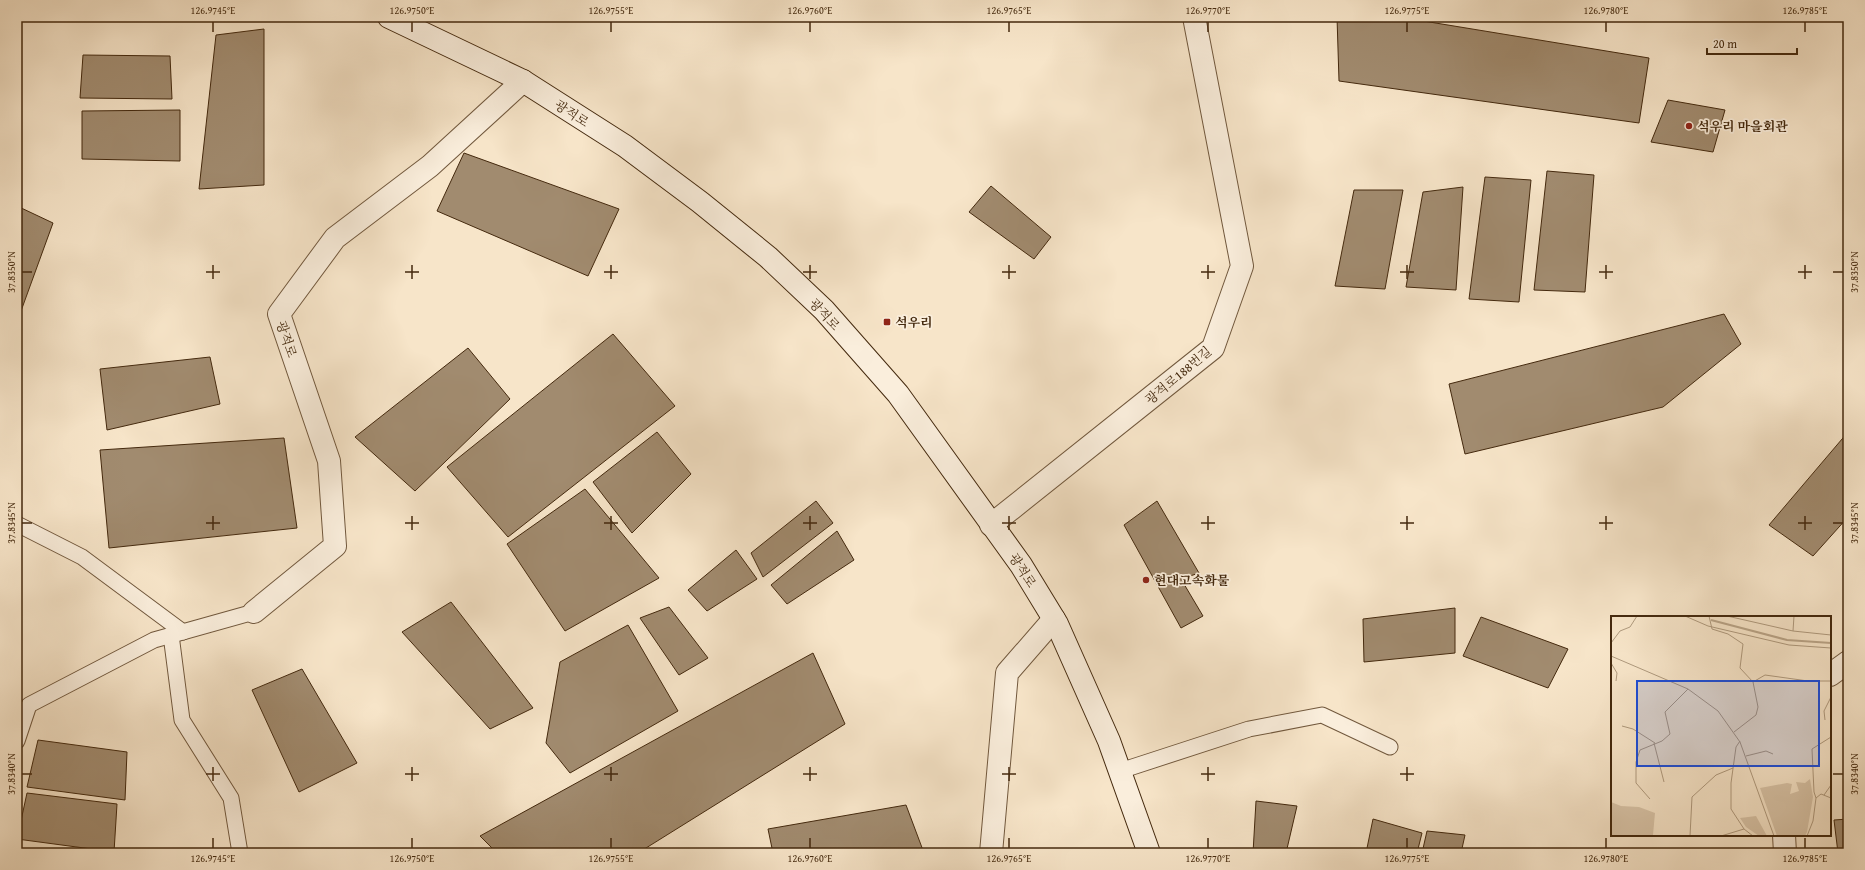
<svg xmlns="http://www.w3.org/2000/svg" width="1865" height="870" viewBox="0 0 1865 870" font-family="'Gentium Book Plus','Noto Serif KR',serif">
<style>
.building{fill:#a18b6f;stroke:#44290e}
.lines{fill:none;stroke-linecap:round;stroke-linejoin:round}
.lane-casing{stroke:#71583d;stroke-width:17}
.street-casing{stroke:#71583d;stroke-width:24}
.secondary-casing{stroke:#44290e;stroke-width:24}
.lane{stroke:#faeedc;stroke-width:15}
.street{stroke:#faeedc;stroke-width:22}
.secondary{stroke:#faeedc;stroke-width:22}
.ticks{fill:none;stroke:#44290e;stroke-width:1.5}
.poi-dot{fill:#8f2418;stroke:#faeedc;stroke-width:1.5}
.labels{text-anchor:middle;stroke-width:3.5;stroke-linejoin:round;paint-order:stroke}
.street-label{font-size:13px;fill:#44290e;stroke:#faeedc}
.poi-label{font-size:13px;font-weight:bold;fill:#44290e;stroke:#faeedc;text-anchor:start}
.inset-river{fill:none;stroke:#baa589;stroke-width:2}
.inset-road{fill:none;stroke:#af9a7e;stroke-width:1}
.view{fill:#1d4ed8;fill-opacity:0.15;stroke:#1d4ed8;stroke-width:2}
.inset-edge{fill:none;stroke:#44290e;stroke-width:2}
.neatline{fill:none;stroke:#44290e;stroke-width:1.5}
.ticks-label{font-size:10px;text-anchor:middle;fill:#44290e}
</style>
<rect width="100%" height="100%" fill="#f7e5c9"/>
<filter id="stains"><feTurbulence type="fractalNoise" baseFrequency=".005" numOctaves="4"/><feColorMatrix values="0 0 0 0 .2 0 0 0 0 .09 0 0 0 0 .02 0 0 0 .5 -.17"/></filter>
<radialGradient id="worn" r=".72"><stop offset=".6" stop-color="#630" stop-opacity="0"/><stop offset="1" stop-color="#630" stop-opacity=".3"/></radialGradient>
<g class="building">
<polygon points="1337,17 1399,17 1649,58 1639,123 1339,81"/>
<polygon points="264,29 264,185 199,189 216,35"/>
<polygon points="83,55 170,56 172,99 80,98"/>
<polygon points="1668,100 1725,110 1713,152 1651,142"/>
<polygon points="180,110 180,161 82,159 82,111"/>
<polygon points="464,153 619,209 588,276 437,211"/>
<polygon points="1547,171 1594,175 1585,292 1534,290"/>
<polygon points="1485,177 1531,180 1519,302 1469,299"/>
<polygon points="991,186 1051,237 1034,259 969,212"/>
<polygon points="1463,187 1456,290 1406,287 1423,192"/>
<polygon points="1354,190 1403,190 1385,289 1335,286"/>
<polygon points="17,206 53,223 17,322"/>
<polygon points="1724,314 1741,344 1663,407 1465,454 1449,384"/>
<polygon points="613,334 675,406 508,537 447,467"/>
<polygon points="468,348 510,399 415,491 355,437"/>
<polygon points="210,357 220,404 107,430 100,369"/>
<polygon points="657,432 691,474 632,533 593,482"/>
<polygon points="1848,432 1848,517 1813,556 1769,525"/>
<polygon points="284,438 297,528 109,548 100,450"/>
<polygon points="585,489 659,578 565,631 507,544"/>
<polygon points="816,501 833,523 763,577 751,553"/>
<polygon points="1157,501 1199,573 1181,579 1203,616 1181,628 1124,525"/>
<polygon points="837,531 854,560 787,604 771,585"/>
<polygon points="736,550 757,579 707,611 688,590"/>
<polygon points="451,602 533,708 490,729 402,632"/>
<polygon points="669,607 708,658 679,675 640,618"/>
<polygon points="1455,608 1455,653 1364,662 1363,619"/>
<polygon points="1481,617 1568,649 1548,688 1463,656"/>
<polygon points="628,625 678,711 570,773 546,743 560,662"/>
<polygon points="813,653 845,724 638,853 497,853 480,836"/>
<polygon points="302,669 357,763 299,792 252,690"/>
<polygon points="38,740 127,752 125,800 27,787"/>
<polygon points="27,793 117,804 114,852 17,839"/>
<polygon points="1256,801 1297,806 1286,853 1253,853"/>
<polygon points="906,805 924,853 773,853 768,829"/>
<polygon points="1373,819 1422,833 1417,853 1366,853"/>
<polygon points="1848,819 1848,853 1838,853 1834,820"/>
<polygon points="1427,831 1465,835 1461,853 1422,853"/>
<polygon points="23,849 50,853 23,853"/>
</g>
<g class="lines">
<g class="lane-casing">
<g id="lane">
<polyline points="17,524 82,557 183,632"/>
<polyline points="171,635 182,720 231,798 240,853"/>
<polyline points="17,741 29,705 154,640 254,612"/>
<polyline points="1120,771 1249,729 1322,715 1390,747"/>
</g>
</g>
<g class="street-casing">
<g id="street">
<polyline points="991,525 1213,348 1242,266 1194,17"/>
<polyline points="254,612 335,546 329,461 279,314 335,238 430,166 523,81"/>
<polyline points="1830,675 1848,662"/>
<polyline points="1784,835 1785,853"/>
<polyline points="991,853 1007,673 1054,619"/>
</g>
</g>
<g class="secondary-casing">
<polyline id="secondary" points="389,17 523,81 625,146 700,202 768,257 824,310 898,394 1021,565 1057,624 1109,741 1149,853"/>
</g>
<use href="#lane" class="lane"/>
<use href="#street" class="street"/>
<use href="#secondary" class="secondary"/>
</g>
<path class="ticks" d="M 213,22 L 213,32M 412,22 L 412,32M 611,22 L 611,32M 810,22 L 810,32M 1009,22 L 1009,32M 1208,22 L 1208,32M 1407,22 L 1407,32M 1606,22 L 1606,32M 1805,22 L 1805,32M 213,265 L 213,279M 412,265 L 412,279M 611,265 L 611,279M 810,265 L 810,279M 1009,265 L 1009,279M 1208,265 L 1208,279M 1407,265 L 1407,279M 1606,265 L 1606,279M 1805,265 L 1805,279M 22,272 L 32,272M 206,272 L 220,272M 405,272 L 419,272M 604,272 L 618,272M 803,272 L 817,272M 1002,272 L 1016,272M 1201,272 L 1215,272M 1400,272 L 1414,272M 1599,272 L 1613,272M 1798,272 L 1812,272M 1833,272 L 1843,272M 213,516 L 213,530M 412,516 L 412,530M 611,516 L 611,530M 810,516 L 810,530M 1009,516 L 1009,530M 1208,516 L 1208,530M 1407,516 L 1407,530M 1606,516 L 1606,530M 1805,516 L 1805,530M 22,523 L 32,523M 206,523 L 220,523M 405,523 L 419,523M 604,523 L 618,523M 803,523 L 817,523M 1002,523 L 1016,523M 1201,523 L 1215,523M 1400,523 L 1414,523M 1599,523 L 1613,523M 1798,523 L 1812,523M 1833,523 L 1843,523M 213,767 L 213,781M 412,767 L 412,781M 611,767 L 611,781M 810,767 L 810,781M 1009,767 L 1009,781M 1208,767 L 1208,781M 1407,767 L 1407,781M 22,774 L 32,774M 206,774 L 220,774M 405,774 L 419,774M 604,774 L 618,774M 803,774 L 817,774M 1002,774 L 1016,774M 1201,774 L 1215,774M 1400,774 L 1414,774M 1833,774 L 1843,774M 213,838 L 213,848M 412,838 L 412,848M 611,838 L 611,848M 810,838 L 810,848M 1009,838 L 1009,848M 1208,838 L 1208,848M 1407,838 L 1407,848M 1606,838 L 1606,848M 1805,838 L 1805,848"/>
<g class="poi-dot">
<circle cx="1689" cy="126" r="4"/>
<rect x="883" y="318" width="8" height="8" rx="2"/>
<circle cx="1146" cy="580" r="4"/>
</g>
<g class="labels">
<g class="street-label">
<text transform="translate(572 113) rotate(33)" y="5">광적로</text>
<text transform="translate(825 314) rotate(47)" y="5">광적로</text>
<text transform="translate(287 339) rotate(71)" y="5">광적로</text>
<text transform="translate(1178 375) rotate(-40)" y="5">광적로188번길</text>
<text transform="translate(1023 570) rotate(57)" y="5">광적로</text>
</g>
<g class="poi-label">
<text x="1697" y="131">석우리 마을회관</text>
<text x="895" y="327">석우리</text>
<text x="1154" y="585">현대고속화물</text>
</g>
</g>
<g transform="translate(1611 616)">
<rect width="220" height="220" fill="#f7e5c9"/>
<path d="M 199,163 L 202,181 L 196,216 L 194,220 L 166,220 L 149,172 L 176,167 L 181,168 L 179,178 L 188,175 L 185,166 L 194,167 ZM 0,186 L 10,190 L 28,191 L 44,197 L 42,219 L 0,220 ZM 145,200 L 156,220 L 148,220 L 135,211 L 129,202 Z" fill="#d9c5a9"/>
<path class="inset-river" d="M 100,4 L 176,24 L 220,27"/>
<path class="inset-road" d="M 74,0 L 97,10 L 178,29 L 220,32M 98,0 L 101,13 L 117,18 L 132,28 L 129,52 L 142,66M 116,0 L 182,15 L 220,19M 182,15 L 183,0M 0,27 L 9,15 L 19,11 L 26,0M 0,40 L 77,73 L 107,95 L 129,126 L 163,220M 0,47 L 6,57 L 5,65M 214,104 L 213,95 L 220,81M 11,110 L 22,113 L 44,127M 123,116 L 145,99 L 147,91 L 142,66 L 154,59 L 197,65 L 220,65M 129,125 L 125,131 L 120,167 L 120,193 L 133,213 L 142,220M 43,127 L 53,166M 135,140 L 155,135 L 162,138M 213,179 L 220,169M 205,182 L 203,176 L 201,133 L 220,121M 39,183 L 25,167 L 25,146 L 29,134 L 51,125 L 59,118 L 54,96 L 77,73M 79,220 L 81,181 L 105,159 L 122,152M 110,220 L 133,213M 196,220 L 202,205 L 205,182 L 210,178 L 220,182"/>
<path class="view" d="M 26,65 L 208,65 L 208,150 L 26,150 Z"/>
<rect width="220" height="220" class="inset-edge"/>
</g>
<rect width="1865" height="870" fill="none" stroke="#f7e5c9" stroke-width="44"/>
<path d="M1707 48v6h90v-6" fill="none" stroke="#44290e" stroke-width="2"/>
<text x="1713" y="48" font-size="12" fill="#44290e" stroke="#faeedc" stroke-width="3" paint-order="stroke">20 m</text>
<rect x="22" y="22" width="1821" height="826" class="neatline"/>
<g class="ticks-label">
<text x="213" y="14">126.9745°E</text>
<text x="412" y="14">126.9750°E</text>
<text x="611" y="14">126.9755°E</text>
<text x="810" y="14">126.9760°E</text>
<text x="1009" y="14">126.9765°E</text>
<text x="1208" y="14">126.9770°E</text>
<text x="1407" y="14">126.9775°E</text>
<text x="1606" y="14">126.9780°E</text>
<text x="1805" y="14">126.9785°E</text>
<text transform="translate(11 272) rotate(-90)" y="4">37.8350°N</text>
<text transform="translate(1854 272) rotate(-90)" y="4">37.8350°N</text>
<text transform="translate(11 523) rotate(-90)" y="4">37.8345°N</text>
<text transform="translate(1854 523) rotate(-90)" y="4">37.8345°N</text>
<text transform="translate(11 774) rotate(-90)" y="4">37.8340°N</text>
<text transform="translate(1854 774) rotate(-90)" y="4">37.8340°N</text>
<text x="213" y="862">126.9745°E</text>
<text x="412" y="862">126.9750°E</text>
<text x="611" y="862">126.9755°E</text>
<text x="810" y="862">126.9760°E</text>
<text x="1009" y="862">126.9765°E</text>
<text x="1208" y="862">126.9770°E</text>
<text x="1407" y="862">126.9775°E</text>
<text x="1606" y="862">126.9780°E</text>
<text x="1805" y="862">126.9785°E</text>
</g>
<rect width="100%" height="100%" filter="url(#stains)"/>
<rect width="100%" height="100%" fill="url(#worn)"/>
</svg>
